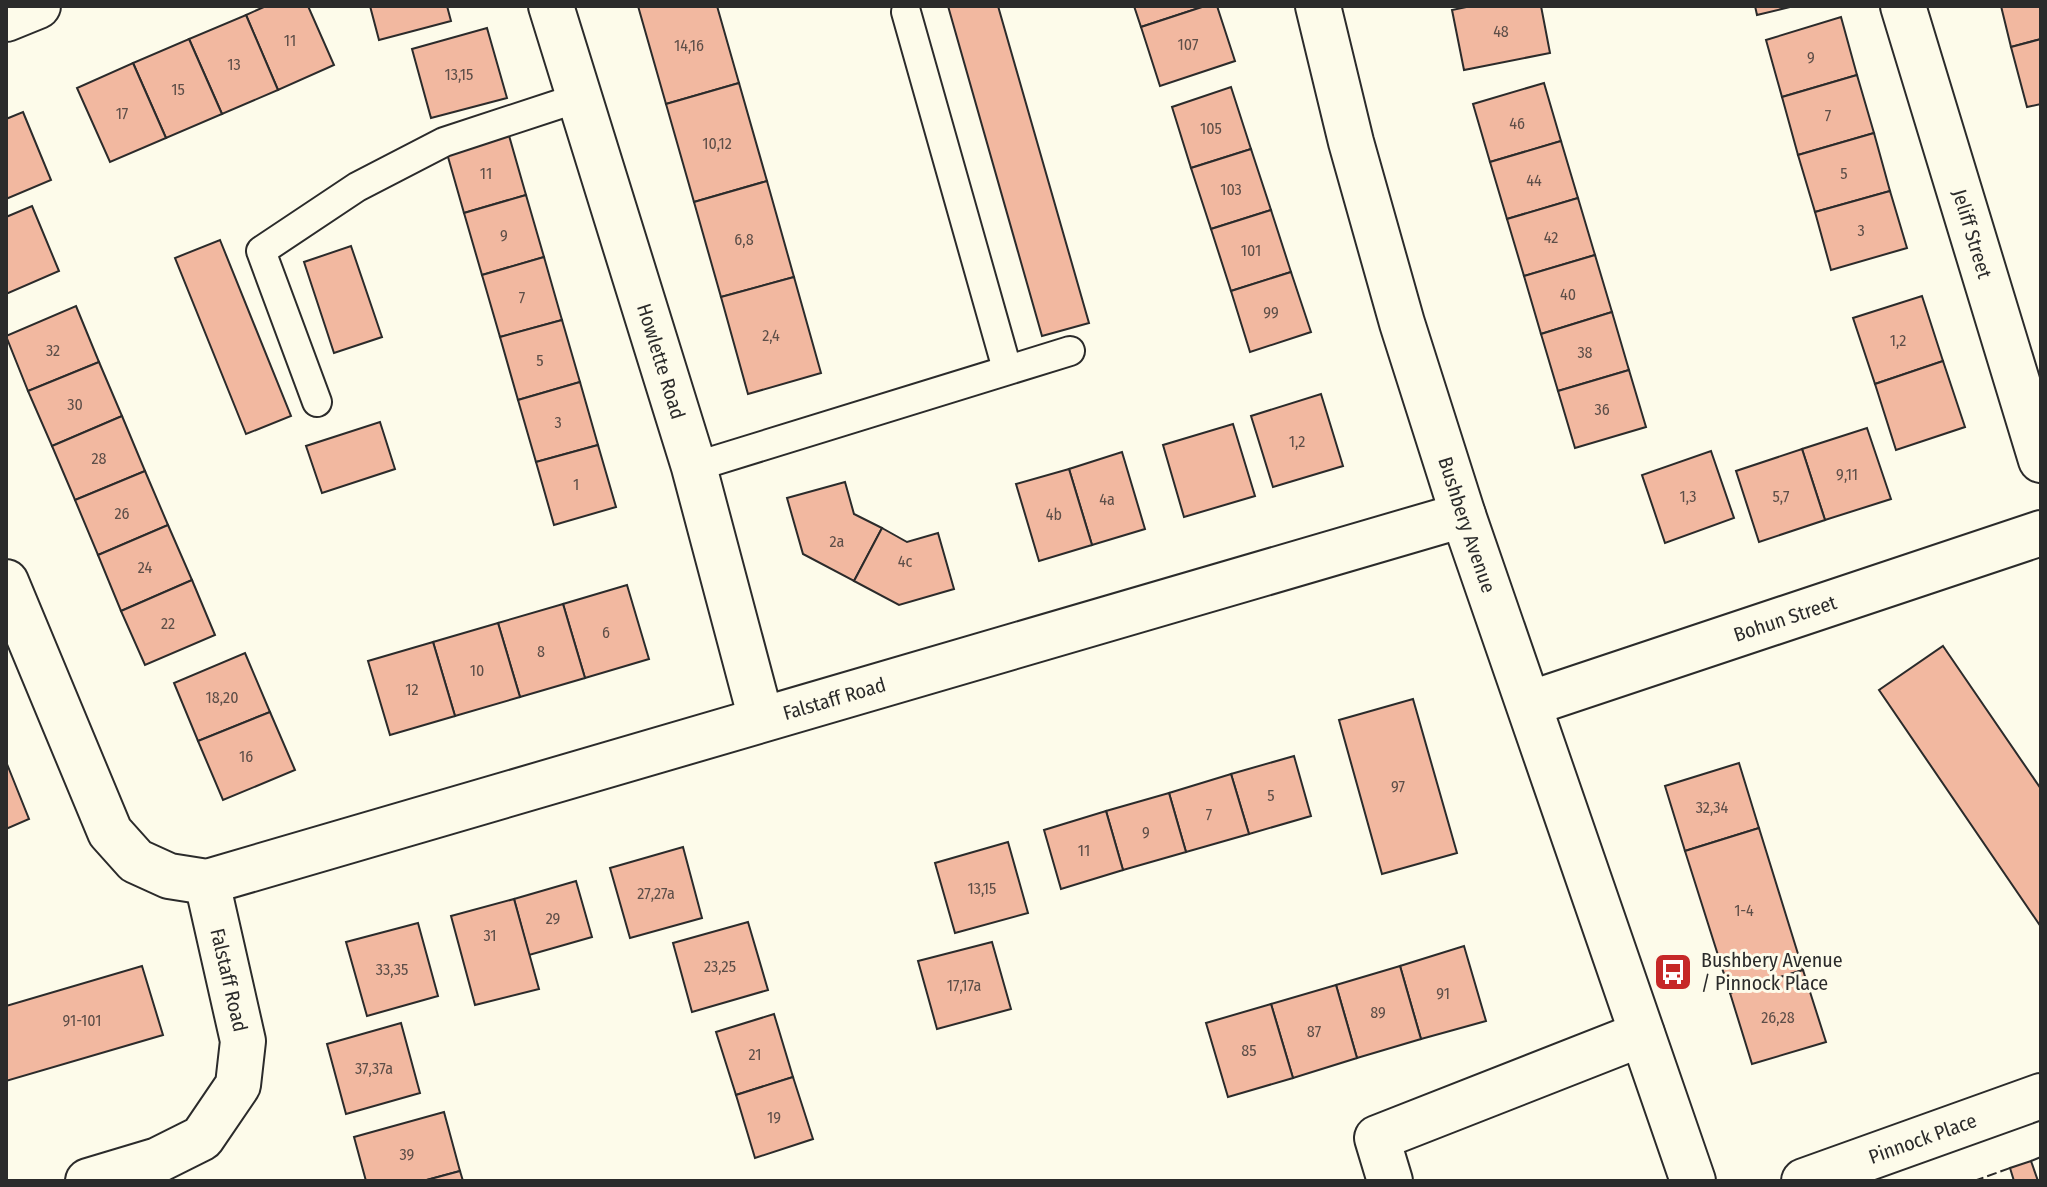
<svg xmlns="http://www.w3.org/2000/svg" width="2047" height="1187" viewBox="0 0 2047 1187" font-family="'Fira Sans Condensed',sans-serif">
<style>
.building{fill:#f2b8a0;stroke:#2b2b2b;stroke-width:2}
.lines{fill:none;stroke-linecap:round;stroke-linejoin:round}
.service-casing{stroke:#2b2b2b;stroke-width:32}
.minor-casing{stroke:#2b2b2b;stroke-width:48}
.service{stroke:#fdfbea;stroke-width:28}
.minor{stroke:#fdfbea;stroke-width:44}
.fence{stroke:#2b2b2b;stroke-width:2;stroke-dasharray:10 4;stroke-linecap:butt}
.labels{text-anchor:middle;stroke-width:6;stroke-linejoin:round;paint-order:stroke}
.number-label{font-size:16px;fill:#5d4e48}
.street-label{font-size:20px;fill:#2b2b2b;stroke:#fdfbea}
.poi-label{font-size:20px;fill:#2b2b2b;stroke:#fdfbea;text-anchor:start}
</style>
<rect width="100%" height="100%" fill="#fdfbea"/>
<g class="building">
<polygon points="266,6 308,6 334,65 278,90 246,15"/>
<polygon points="370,6 447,6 451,21 379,40"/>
<polygon points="638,6 717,6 739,83 666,104"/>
<polygon points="948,6 998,6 1089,323 1042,336"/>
<polygon points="1134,6 1205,6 1141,27"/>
<polygon points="1205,6 1217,6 1235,61 1160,86 1141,27"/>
<polygon points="1471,6 1541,6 1550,53 1464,70 1452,10"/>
<polygon points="1755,6 1794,6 1757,15"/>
<polygon points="2001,6 2041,6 2041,39 2011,47"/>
<polygon points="246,15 278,90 222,114 189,39"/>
<polygon points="1841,17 1857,75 1782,97 1766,40"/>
<polygon points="487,28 507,98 431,118 412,49"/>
<polygon points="189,39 222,114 166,138 133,63"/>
<polygon points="2041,39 2041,104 2027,107 2011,47"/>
<polygon points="133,63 166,138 110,162 77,88"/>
<polygon points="1857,75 1874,133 1798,155 1782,97"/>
<polygon points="739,83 767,181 694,202 666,104"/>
<polygon points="1544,83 1561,141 1490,162 1473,104"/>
<polygon points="1231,87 1251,149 1191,168 1172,107"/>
<polygon points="23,112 51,180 6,199 6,119"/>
<polygon points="508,132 526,195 464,213 446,150"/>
<polygon points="1874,133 1890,191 1815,212 1798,155"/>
<polygon points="1561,141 1578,198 1507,219 1490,162"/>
<polygon points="1251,149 1271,210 1211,229 1191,168"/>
<polygon points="767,181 794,277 721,297 694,202"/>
<polygon points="1890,191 1907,248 1831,270 1815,212"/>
<polygon points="526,195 544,257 482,275 464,213"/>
<polygon points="1578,198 1595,255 1524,276 1507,219"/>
<polygon points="32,206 59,271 6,294 6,217"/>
<polygon points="1271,210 1291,272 1231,291 1211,229"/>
<polygon points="220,240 291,416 246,434 175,258"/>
<polygon points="351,246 382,337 334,353 304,262"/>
<polygon points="1595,255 1612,312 1541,334 1524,276"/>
<polygon points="544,257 562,320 500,337 482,275"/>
<polygon points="1291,272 1311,332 1250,352 1231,291"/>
<polygon points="794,277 821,373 748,394 721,297"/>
<polygon points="1922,296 1943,361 1875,384 1853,318"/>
<polygon points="76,306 99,362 28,391 6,336"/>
<polygon points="1612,312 1629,370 1558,391 1541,334"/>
<polygon points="562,320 580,382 518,400 500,337"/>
<polygon points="1943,361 1965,427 1896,450 1875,384"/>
<polygon points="99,362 122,416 52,446 28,391"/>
<polygon points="1629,370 1646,427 1575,448 1558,391"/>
<polygon points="580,382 598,445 536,462 518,400"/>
<polygon points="1321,394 1343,466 1273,487 1251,416"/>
<polygon points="122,416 145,471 75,500 52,446"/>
<polygon points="380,422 395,469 322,493 306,446"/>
<polygon points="1233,424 1255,496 1184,517 1163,445"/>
<polygon points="1867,428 1891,499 1825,520 1802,449"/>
<polygon points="598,445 616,507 554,525 536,462"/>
<polygon points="1802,449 1825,520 1759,542 1736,471"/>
<polygon points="1711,451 1734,518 1665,543 1642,475"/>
<polygon points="1122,452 1145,529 1092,545 1069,469"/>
<polygon points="1069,469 1092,545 1039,561 1016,484"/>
<polygon points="145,471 168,525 98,555 75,500"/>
<polygon points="845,482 854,514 882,528 854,581 803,554 787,498"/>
<polygon points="168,525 192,580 121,611 98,555"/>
<polygon points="882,528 907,542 938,533 954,589 899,605 854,581"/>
<polygon points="192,580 215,635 145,665 121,611"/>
<polygon points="627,585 649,659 585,678 563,604"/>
<polygon points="563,604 585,678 520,697 498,623"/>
<polygon points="498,623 520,697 455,716 433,642"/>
<polygon points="433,642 455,716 390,735 368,661"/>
<polygon points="1943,646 2041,789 2041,927 1879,690"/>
<polygon points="245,653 270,712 198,741 174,683"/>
<polygon points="1413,699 1457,853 1382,874 1339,720"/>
<polygon points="270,712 295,770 223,800 198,741"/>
<polygon points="1294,756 1311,816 1249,834 1231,774"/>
<polygon points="1739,763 1759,828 1685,851 1665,786"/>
<polygon points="7,764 29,819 6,829 6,764"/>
<polygon points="1231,774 1249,834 1186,852 1169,793"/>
<polygon points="1169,793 1186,852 1123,870 1106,811"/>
<polygon points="1106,811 1123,870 1061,889 1044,830"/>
<polygon points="1759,828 1803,970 1730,993 1685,851"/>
<polygon points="1008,842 1028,913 955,933 935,863"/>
<polygon points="683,847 702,918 630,938 610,868"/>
<polygon points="576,881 592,937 529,955 514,899"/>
<polygon points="514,899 539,989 475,1005 451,916"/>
<polygon points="748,922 768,990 692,1012 673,943"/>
<polygon points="418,923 438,996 367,1016 346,942"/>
<polygon points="992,942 1011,1009 937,1029 918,961"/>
<polygon points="1464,946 1486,1021 1421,1039 1400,966"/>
<polygon points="142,966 163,1035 6,1081 6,1006"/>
<polygon points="1400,966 1421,1039 1357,1058 1336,985"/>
<polygon points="1803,970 1826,1042 1752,1064 1730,993"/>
<polygon points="1336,985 1357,1058 1293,1078 1271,1004"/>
<polygon points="1271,1004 1293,1078 1228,1097 1206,1023"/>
<polygon points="774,1014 793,1077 736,1095 716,1032"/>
<polygon points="401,1023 420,1093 346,1114 327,1044"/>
<polygon points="793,1077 813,1139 755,1158 736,1095"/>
<polygon points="444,1112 460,1171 423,1181 366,1181 354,1137"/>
<polygon points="2031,1161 2038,1181 2014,1181 2010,1168"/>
<polygon points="460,1171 463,1181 423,1181"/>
</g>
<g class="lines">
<g class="service-casing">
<g id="service">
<polyline points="906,12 1007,369"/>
<polyline points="317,402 261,251 357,187 444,142 578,98"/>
<polyline points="694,467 1070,351"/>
</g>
</g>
<g class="minor-casing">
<g id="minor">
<path id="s1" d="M 551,6 L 694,467 L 761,719"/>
<path id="s2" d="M 1318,6 L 1351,142 L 1402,323 L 1463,515 L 1693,1181"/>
<path id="s3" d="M 1903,6 L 2041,460"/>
<polyline points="6,19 38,6"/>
<path id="s4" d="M 6,582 L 110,832 L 136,861 L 169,876 L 207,882 L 1463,515"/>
<path id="s5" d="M 1529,704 L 2041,533"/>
<polyline points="88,1181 158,1160 202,1138 238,1085 243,1041 207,882"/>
<polyline points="1390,1181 1377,1138 1642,1034"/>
<path id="s6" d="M 1804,1181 L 2041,1096"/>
</g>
</g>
<use href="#service" class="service"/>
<use href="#minor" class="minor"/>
<g class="fence">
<polyline points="2031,1161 2041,1157"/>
<polyline points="1974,1181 2010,1168"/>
</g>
</g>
<defs>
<g id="bus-square" transform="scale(2)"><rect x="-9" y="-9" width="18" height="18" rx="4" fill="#c62828" stroke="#fdfbea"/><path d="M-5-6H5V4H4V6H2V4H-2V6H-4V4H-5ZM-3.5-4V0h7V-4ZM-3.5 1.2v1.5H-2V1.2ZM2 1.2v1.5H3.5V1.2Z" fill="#fff"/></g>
</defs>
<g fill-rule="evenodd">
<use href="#bus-square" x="1673" y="972"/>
</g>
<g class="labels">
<g class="number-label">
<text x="1501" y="37">48</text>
<text x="290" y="46">11</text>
<text x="1188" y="50">107</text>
<text x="689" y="51">14,16</text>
<text x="1811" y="63">9</text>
<text x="234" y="70">13</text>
<text x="459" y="80">13,15</text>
<text x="178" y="95">15</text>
<text x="122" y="119">17</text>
<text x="1828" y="121">7</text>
<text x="1517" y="129">46</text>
<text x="1211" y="134">105</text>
<text x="717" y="149">10,12</text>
<text x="486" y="179">11</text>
<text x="1844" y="179">5</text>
<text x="1534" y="186">44</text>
<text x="1231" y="195">103</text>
<text x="1861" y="236">3</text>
<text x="504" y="241">9</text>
<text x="1551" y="243">42</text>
<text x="744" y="245">6,8</text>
<text x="1251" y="256">101</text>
<text x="1568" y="300">40</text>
<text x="522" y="303">7</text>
<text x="1271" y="318">99</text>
<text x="771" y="341">2,4</text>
<text x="1898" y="346">1,2</text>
<text x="53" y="356">32</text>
<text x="1585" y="358">38</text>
<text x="540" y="366">5</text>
<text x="75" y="410">30</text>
<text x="1602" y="415">36</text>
<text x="558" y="428">3</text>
<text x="1297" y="447">1,2</text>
<text x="99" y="464">28</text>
<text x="1847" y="480">9,11</text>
<text x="576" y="490">1</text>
<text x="1688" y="502">1,3</text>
<text x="1781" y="502">5,7</text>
<text x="1107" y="505">4a</text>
<text x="122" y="519">26</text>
<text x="1054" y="520">4b</text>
<text x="837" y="547">2a</text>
<text x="905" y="567">4c</text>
<text x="145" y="573">24</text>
<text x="168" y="629">22</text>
<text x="606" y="638">6</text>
<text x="541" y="657">8</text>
<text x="477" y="676">10</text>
<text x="412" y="695">12</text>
<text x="222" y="703">18,20</text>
<text x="246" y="762">16</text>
<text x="1398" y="792">97</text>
<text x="1271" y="801">5</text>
<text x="1712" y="813">32,34</text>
<text x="1209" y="820">7</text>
<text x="1146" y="838">9</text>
<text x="1084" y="856">11</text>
<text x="982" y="894">13,15</text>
<text x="656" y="899">27,27a</text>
<text x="1744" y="916">1-4</text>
<text x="553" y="924">29</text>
<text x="490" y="941">31</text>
<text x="720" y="972">23,25</text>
<text x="392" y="975">33,35</text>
<text x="964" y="991">17,17a</text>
<text x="1443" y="999">91</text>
<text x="1378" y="1018">89</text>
<text x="1778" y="1023">26,28</text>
<text x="82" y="1026">91-101</text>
<text x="1314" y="1037">87</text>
<text x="1249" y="1056">85</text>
<text x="755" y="1060">21</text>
<text x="374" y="1074">37,37a</text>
<text x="774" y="1123">19</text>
<text x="407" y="1160">39</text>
</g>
<g class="street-label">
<text dy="7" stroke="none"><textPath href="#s3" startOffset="238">Jeliff Street</textPath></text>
<text dy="7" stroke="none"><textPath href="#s1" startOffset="372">Howlette Road</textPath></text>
<text dy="7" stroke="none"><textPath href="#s2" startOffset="540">Bushbery Avenue</textPath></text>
<text dy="7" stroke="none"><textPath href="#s5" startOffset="270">Bohun Street</textPath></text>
<text dy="7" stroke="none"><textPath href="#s4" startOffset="1038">Falstaff Road</textPath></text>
<text transform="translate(229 980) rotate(77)" y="7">Falstaff Road</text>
<text dy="7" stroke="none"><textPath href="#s6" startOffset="126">Pinnock Place</textPath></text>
</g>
<g class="poi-label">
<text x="1701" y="967">Bushbery Avenue<tspan x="1701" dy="23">/ Pinnock Place</tspan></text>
</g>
</g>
<rect width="2047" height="1187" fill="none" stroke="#2b2b2b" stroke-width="16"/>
</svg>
